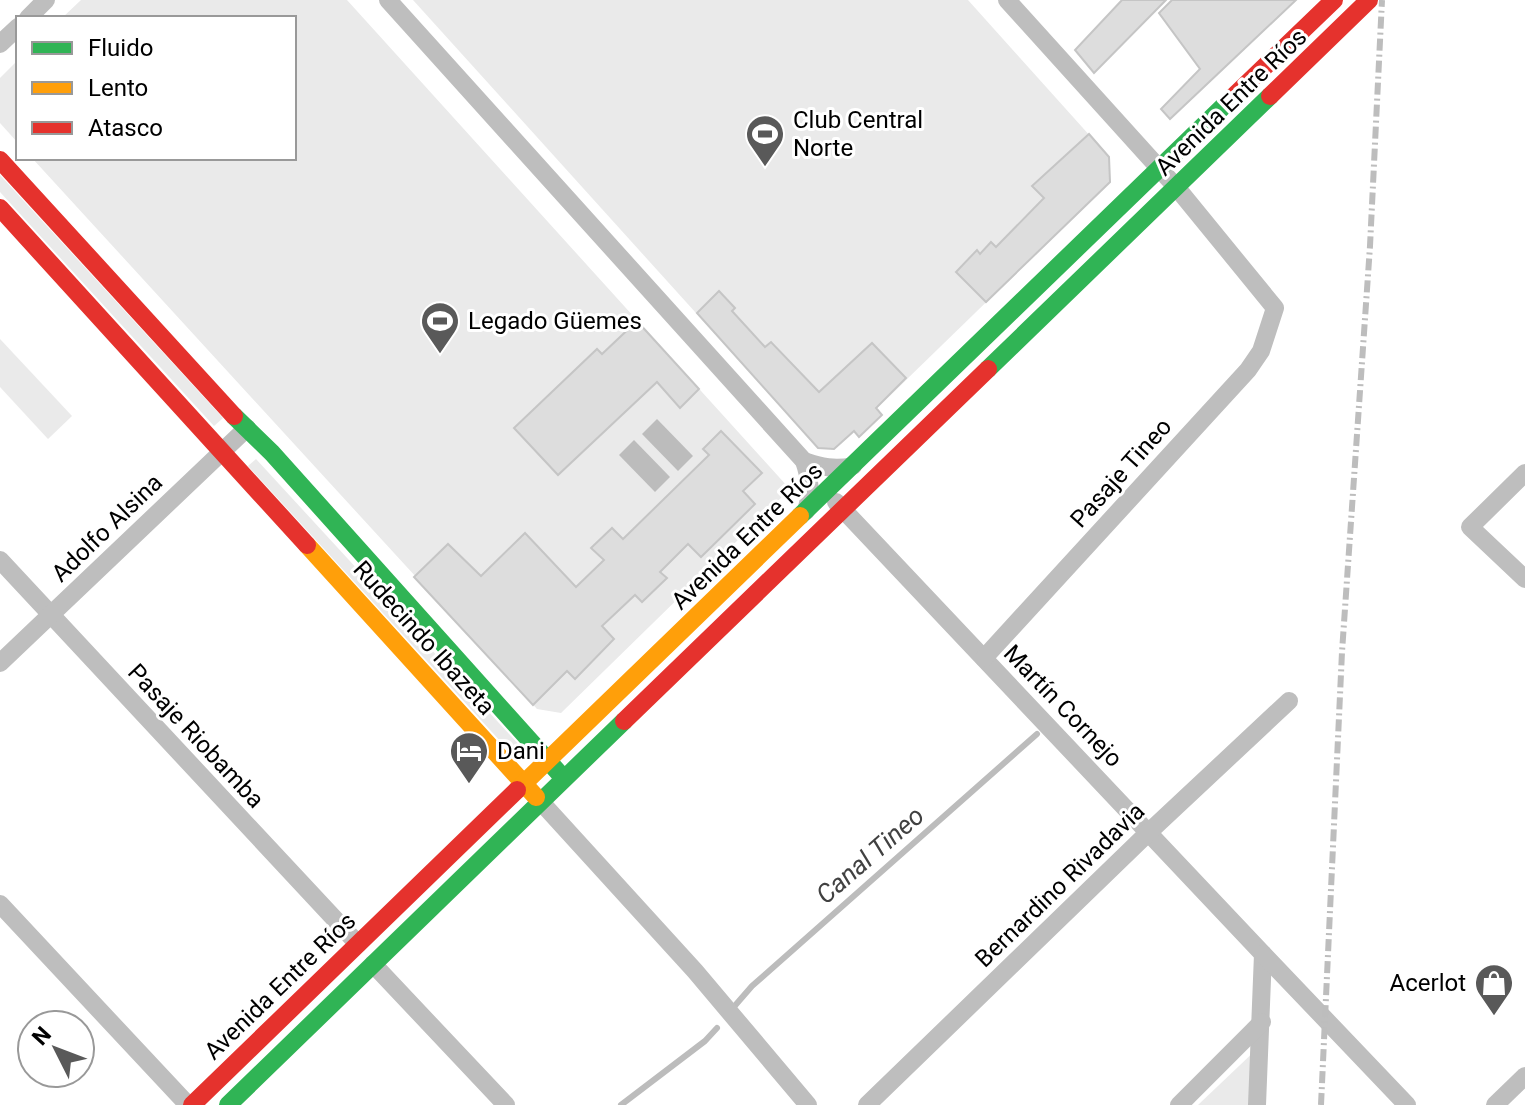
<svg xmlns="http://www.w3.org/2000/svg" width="1525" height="1105" viewBox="0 0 1525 1105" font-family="Roboto,sans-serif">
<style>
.green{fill:#eaeaea}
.water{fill:#bcbcbc}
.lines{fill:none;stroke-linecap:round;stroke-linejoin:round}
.stream{stroke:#bcbcbc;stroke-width:6}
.building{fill:#ddd;stroke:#c5c5c5;stroke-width:2}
.street{stroke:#bebebe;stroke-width:18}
.fast{stroke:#30b455;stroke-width:18}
.slow{stroke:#ff9f0a;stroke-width:18}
.jam{stroke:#e5322d;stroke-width:18}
.rail{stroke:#bdbdbd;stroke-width:6;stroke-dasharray:12 4 2 4;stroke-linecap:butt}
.labels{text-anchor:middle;stroke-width:6;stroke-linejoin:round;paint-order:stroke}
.street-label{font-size:24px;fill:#000;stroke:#fff}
.poi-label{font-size:24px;fill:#000;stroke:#fff;text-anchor:start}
.water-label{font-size:26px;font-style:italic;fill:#414141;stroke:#fff}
</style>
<rect width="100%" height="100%" fill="#fff"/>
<g class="green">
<polygon points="81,0 347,0 788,487 785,494 561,713 537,709 32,158 294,158 294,18 62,18"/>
<polygon points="413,0 968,0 1109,157 1110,182 835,449 818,448"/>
<polygon points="18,60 18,143 0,123 0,78"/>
<polygon points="0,175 223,418 214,426 0,192"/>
<polygon points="0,339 72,416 48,439 0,387"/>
<polygon points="256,459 522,748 514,756 248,466"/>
<polygon points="1259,1047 1254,1105 1198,1105"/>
</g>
<g class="water">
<polygon points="657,419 693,456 678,471 642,434"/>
<polygon points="634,440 670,477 655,492 619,455"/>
</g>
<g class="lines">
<g class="stream">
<polyline points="732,1009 752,986 1037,734"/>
<polyline points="621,1105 705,1041 717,1028"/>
</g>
</g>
<g class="building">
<polygon points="1122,0 1166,0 1094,73 1075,50"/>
<polygon points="1172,0 1296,0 1170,119 1161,109 1200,69 1159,13"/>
<polygon points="1089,134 1109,157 1110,182 986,302 956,272 977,250 980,254 991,242 996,247 1044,198 1032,186"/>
<polygon points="719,291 735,308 732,311 765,347 771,342 819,392 872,343 906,378 876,408 882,415 859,437 854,431 834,449 818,448 697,313"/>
<polygon points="637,321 699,389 680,408 657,382 558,475 514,428 597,349 602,354"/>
<polygon points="721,431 762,473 743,491 755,504 701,557 688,544 660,572 667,578 642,602 635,595 602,626 614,639 575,679 567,671 533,705 414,577 448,544 481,576 525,533 576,587 604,560 591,548 612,528 623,539 709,455 703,449"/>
</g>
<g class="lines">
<g class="street">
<polyline points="388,0 804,461"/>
<polyline points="28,18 46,0"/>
<polyline points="0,44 18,27"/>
<polyline points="1525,473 1470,527 1525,579"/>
<polyline points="836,502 1263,954 1257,1105"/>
<path d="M 806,511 C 812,493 810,479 804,461 C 821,467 835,470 853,466"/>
<polyline points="0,560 358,944"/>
<polyline points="984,658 1248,370 1261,351 1275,308 1177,188 1007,0"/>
<polyline points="0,663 247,428"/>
<polyline points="541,802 695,971 808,1105"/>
<polyline points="0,904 188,1105"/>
<polyline points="1263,954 1407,1105"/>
<polyline points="373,964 506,1105"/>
<polyline points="867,1105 1149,832 1289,701"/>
<polyline points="1179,1105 1262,1022"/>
<polyline points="1495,1105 1525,1076"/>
</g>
<g class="fast">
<polyline points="988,369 1270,96"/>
<polyline points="234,416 272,453 559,773"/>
<polyline points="800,516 1233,97"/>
<polyline points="228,1105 624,721"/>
</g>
<g class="slow">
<polyline points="307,545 536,797"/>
<polyline points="517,790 800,516"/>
</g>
<g class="jam">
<polyline points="1270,96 1369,0"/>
<polyline points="1233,97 1334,0"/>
<polyline points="0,160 234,416"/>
<polyline points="0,208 307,545"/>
<polyline points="624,721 988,369"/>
<polyline points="192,1105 517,790"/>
</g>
<polyline class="rail" points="1321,1105 1342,652 1370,246 1382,0"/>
</g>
<defs>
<g id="stadium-pin" transform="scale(2)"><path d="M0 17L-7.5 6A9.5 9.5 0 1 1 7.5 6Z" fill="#595959" stroke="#fff"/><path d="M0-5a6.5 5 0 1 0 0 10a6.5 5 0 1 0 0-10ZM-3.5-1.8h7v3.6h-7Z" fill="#fff"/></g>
<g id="hotel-pin" transform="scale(2)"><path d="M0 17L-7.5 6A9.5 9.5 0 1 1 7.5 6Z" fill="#595959" stroke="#fff"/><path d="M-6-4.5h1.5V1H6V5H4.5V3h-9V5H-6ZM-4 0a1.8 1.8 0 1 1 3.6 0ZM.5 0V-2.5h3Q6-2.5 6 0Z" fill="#fff"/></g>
<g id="shop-pin" transform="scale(2)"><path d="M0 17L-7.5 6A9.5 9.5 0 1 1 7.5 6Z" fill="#595959" stroke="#fff"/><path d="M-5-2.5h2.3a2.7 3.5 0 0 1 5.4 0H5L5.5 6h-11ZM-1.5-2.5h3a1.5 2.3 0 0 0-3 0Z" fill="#fff"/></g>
</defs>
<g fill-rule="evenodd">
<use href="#stadium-pin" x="765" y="134"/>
<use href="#stadium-pin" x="440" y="321"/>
<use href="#hotel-pin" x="469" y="751"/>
<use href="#shop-pin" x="1494" y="983"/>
</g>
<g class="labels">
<g class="street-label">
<text transform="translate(1231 102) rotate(-44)" y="8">Avenida Entre Ríos</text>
<text transform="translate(1121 473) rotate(-48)" y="8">Pasaje Tineo</text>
<text transform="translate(107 528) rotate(-44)" y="8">Adolfo Alsina</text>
<text transform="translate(747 536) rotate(-44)" y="8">Avenida Entre Ríos</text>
<text transform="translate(424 638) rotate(48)" y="8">Rudecindo Ibazeta</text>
<text transform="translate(1063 706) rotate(46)" y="8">Martín Cornejo</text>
<text transform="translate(196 736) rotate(47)" y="8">Pasaje Riobamba</text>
<text transform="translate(1060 885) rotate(-44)" y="8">Bernardino Rivadavia</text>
<text transform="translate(280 986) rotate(-44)" y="8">Avenida Entre Ríos</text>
</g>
<g class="poi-label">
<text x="793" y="128">Club Central<tspan x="793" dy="28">Norte</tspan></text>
<text x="468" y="329">Legado Güemes</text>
<text x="497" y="759">Dani</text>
<text x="1466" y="991" text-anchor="end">Acerlot</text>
</g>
<g class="water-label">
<text transform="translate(870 855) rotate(-41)" y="9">Canal Tineo</text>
</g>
</g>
<rect x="16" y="16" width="280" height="144" fill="#ffffff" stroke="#999999" stroke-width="2"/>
<rect x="32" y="42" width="40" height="12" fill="#30b455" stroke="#999999" stroke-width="2"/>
<text x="88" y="56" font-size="24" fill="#000000">Fluido</text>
<rect x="32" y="82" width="40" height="12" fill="#ff9f0a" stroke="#999999" stroke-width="2"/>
<text x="88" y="96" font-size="24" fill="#000000">Lento</text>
<rect x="32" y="122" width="40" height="12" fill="#e5322d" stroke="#999999" stroke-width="2"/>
<text x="88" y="136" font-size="24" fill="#000000">Atasco</text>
<g transform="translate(56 1049) rotate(312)"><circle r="38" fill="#ffffff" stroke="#999999" stroke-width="2"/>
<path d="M0-6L14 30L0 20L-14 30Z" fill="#595959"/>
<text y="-12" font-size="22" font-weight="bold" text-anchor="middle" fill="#000000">N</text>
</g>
</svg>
